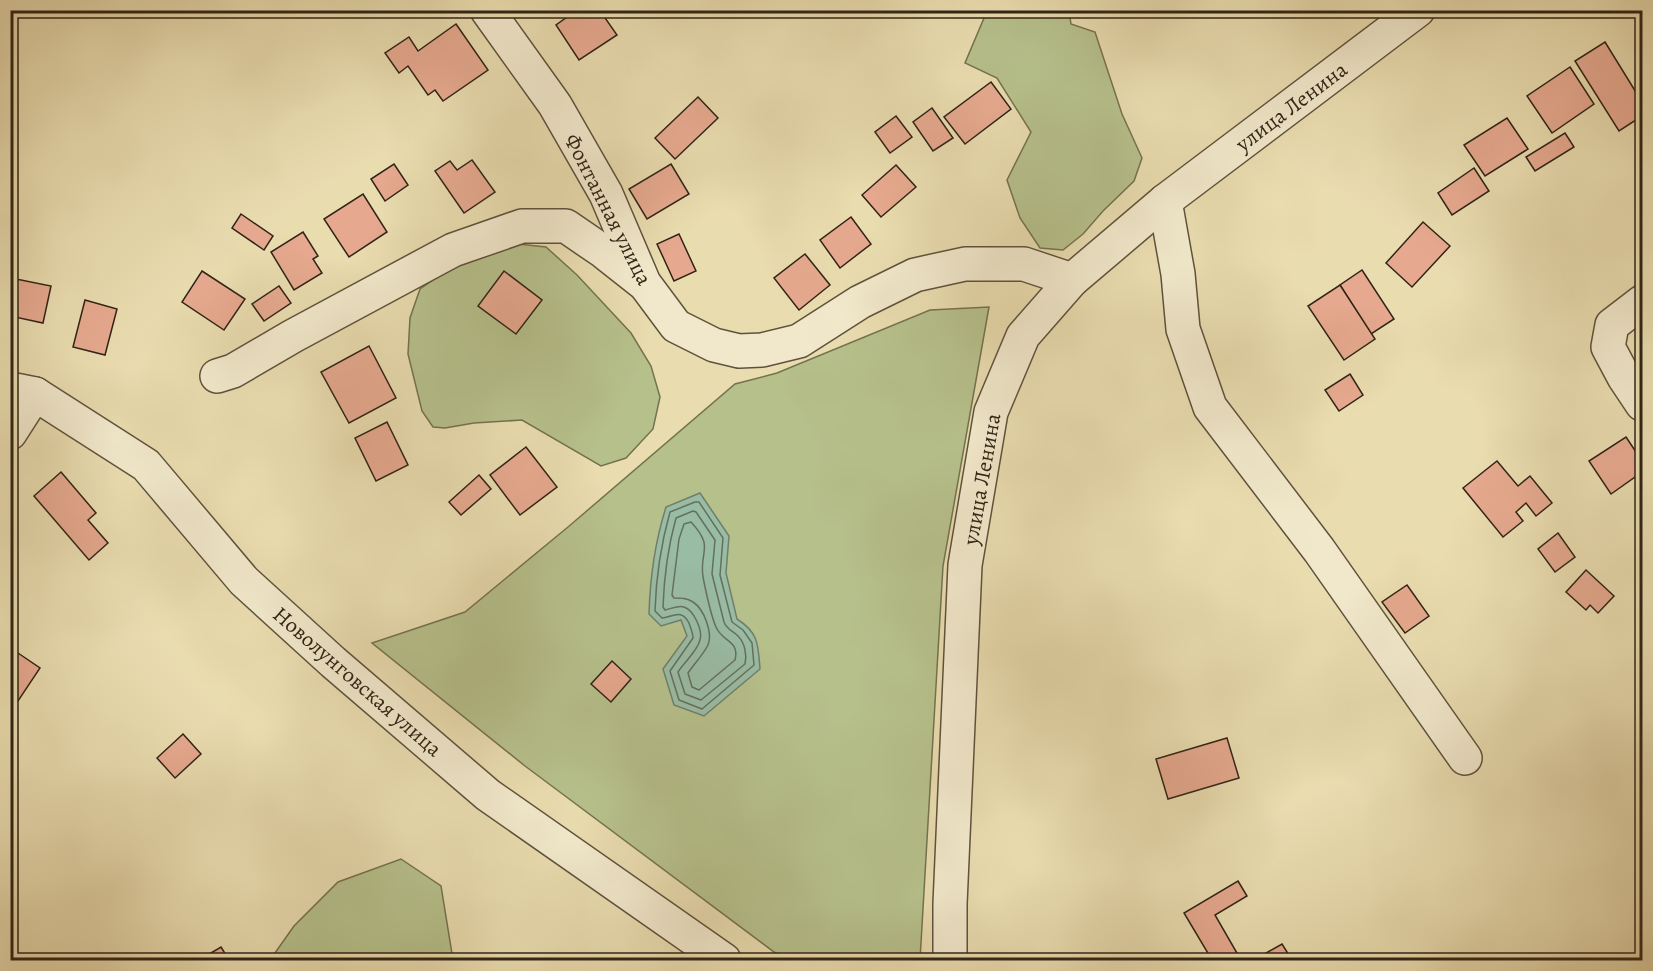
<svg xmlns="http://www.w3.org/2000/svg" width="1653" height="971" viewBox="0 0 1653 971" font-family="Alegreya,serif">
<style>
.green{fill:#b6c08b;stroke:#747250;stroke-width:1.5}
.water{fill:#99bca5;stroke:#6f7f6c;stroke-width:1.5}
.lines{fill:none;stroke-linecap:round;stroke-linejoin:round}
.shore{stroke:#65705e;stroke-width:1.5}
.building{fill:#e6a98f;stroke:#312416;stroke-width:1.5}
.minor-casing{stroke:#5f523c;stroke-width:36}
.minor{stroke:#f1e8cb;stroke-width:33}
.labels{text-anchor:middle;stroke-width:4.5;stroke-linejoin:round;paint-order:stroke}
.street-label{font-size:22px;fill:#312416;stroke:#f1e8cb}
</style>
<rect width="100%" height="100%" fill="#e9dcaf"/>
<filter id="stains"><feTurbulence type="fractalNoise" baseFrequency=".00333" numOctaves="4"/><feColorMatrix values="0 0 0 0 .2 0 0 0 0 .09 0 0 0 0 .02 0 0 0 .5 -.17"/></filter>
<radialGradient id="worn" r=".72"><stop offset=".6" stop-color="#630" stop-opacity="0"/><stop offset="1" stop-color="#630" stop-opacity=".3"/></radialGradient>
<g class="green">
<polygon points="987,11 1069,11 1071,24 1095,32 1122,114 1142,158 1134,181 1103,211 1083,234 1063,250 1040,248 1020,218 1007,180 1031,132 997,78 965,63"/>
<polygon points="509,243 546,247 577,275 631,333 651,366 660,397 653,429 626,458 601,466 522,420 474,423 445,428 433,427 422,411 408,354 410,318 420,289 446,271"/>
<polygon points="989,307 943,566 920,960 791,960 774,952 525,766 372,643 465,612 568,527 735,384 777,373 930,310"/>
<polygon points="401,859 441,886 453,960 270,960 294,926 338,882"/>
</g>
<path class="water" d="M 700,493 L 729,536 L 726,573 L 737,619 C 759,633 758,645 760,669 L 704,716 L 674,705 L 663,669 L 687,636 L 681,620 L 661,626 L 649,614 C 650,578 655,542 666,507 Z"/>
<g class="lines">
<g class="shore">
<path d="M 695,502 L 699,502 L 723,538 L 720,575 L 732,622 L 743,630 L 752,643 L 754,665 L 702,709 L 679,700 L 670,671 L 693,638 C 693,633 691,629 689,623 C 682,609 674,616 662,618 L 655,611 C 656,577 661,544 670,512 Z"/>
<path d="M 693,511 L 696,512 L 715,540 L 712,574 L 724,622 C 727,630 732,630 738,636 C 745,643 747,655 745,664 L 701,700 L 685,694 L 678,672 C 684,662 697,652 700,640 C 703,631 694,610 684,607 C 678,605 671,609 665,610 L 663,607 C 664,577 668,547 676,518 Z"/>
<path d="M 691,522 C 715,548 699,550 703,577 C 706,592 710,613 716,627 C 722,642 740,640 735,660 L 699,690 L 692,687 L 688,673 C 694,664 703,655 708,645 C 713,633 704,609 693,602 C 687,598 681,598 674,598 L 672,595 L 679,539 L 684,524 Z"/>
</g>
</g>
<g class="building">
<polygon points="577,10 611,10 603,15 617,35 579,60 556,25"/>
<polygon points="456,24 488,70 443,101 435,90 428,95 408,66 399,73 385,53 409,37 418,51"/>
<polygon points="1605,42 1642,102 1642,116 1619,131 1575,61"/>
<polygon points="1570,67 1594,104 1552,133 1527,96"/>
<polygon points="991,82 1011,109 965,144 944,117"/>
<polygon points="698,97 718,118 675,159 655,138"/>
<polygon points="932,108 953,138 933,151 913,122"/>
<polygon points="896,116 912,137 890,153 875,132"/>
<polygon points="1507,118 1528,149 1485,176 1464,145"/>
<polygon points="1565,133 1574,147 1535,171 1526,157"/>
<polygon points="472,160 495,192 464,213 435,171 450,161 457,170"/>
<polygon points="394,164 408,185 385,201 371,179"/>
<polygon points="671,164 689,194 647,219 629,189"/>
<polygon points="896,165 916,187 881,217 862,195"/>
<polygon points="1474,168 1489,191 1452,215 1438,193"/>
<polygon points="363,194 387,232 349,257 324,219"/>
<polygon points="241,214 273,236 264,250 232,228"/>
<polygon points="851,217 871,244 840,268 820,240"/>
<polygon points="1423,222 1450,246 1412,287 1386,263"/>
<polygon points="303,232 318,256 313,259 322,273 294,290 271,252"/>
<polygon points="679,234 696,271 674,281 657,244"/>
<polygon points="805,254 830,285 799,310 774,278"/>
<polygon points="1362,270 1394,319 1371,334 1340,285"/>
<polygon points="202,271 245,299 224,330 182,302"/>
<polygon points="504,271 542,300 516,334 478,306"/>
<polygon points="16,279 51,286 43,323 10,316 10,308"/>
<polygon points="1340,285 1375,339 1344,360 1308,306"/>
<polygon points="279,286 291,303 264,321 252,304"/>
<polygon points="85,300 117,309 105,355 73,347"/>
<polygon points="369,346 396,398 349,423 321,372"/>
<polygon points="1350,374 1363,395 1339,411 1325,390"/>
<polygon points="387,422 408,465 376,481 355,438"/>
<polygon points="1626,437 1642,461 1642,472 1611,494 1589,461"/>
<polygon points="526,447 557,487 520,515 490,475"/>
<polygon points="1497,461 1518,486 1530,476 1552,503 1536,516 1526,503 1516,512 1523,521 1503,537 1463,488"/>
<polygon points="61,472 96,513 88,520 108,543 89,560 34,496"/>
<polygon points="479,475 491,489 461,515 449,502"/>
<polygon points="1558,533 1575,557 1555,572 1538,549"/>
<polygon points="1586,570 1614,596 1598,613 1590,605 1586,610 1566,592"/>
<polygon points="1407,585 1429,616 1405,633 1382,602"/>
<polygon points="15,651 40,668 14,707 10,704 10,658"/>
<polygon points="612,661 631,679 611,702 591,684"/>
<polygon points="183,734 201,754 175,778 157,758"/>
<polygon points="1227,738 1239,778 1168,799 1156,759"/>
<polygon points="1238,881 1247,896 1215,915 1241,960 1212,960 1184,913"/>
<polygon points="1282,944 1292,960 1254,960"/>
<polygon points="221,947 229,960 199,960"/>
</g>
<g class="lines">
<g class="minor-casing">
<g id="minor">
<polyline points="487,10 555,105 606,194 644,283 676,326 714,345 739,351 762,350 799,341 860,302 915,275 965,264 1024,264 1072,280"/>
<polyline points="1165,201 1178,274 1183,329 1210,407 1319,550 1465,758"/>
<polyline points="1642,302 1612,325 1608,347 1624,377 1642,404"/>
<polyline points="217,376 233,371 293,336 453,250 522,226 566,226 604,252 642,282"/>
<polyline points="10,389 35,394 146,465 244,581 333,662 488,795 724,960"/>
<polyline points="10,433 35,394"/>
<polyline points="950,960 950,904 965,565 991,412 1023,336 1072,280 1165,201 1418,10"/>
</g>
</g>
<use href="#minor" class="minor"/>
</g>
<g class="labels">
<g class="street-label">
<text transform="translate(1291 106) rotate(-37)" y="8">улица Ленина</text>
<text transform="translate(609 209) rotate(63)" y="8">Фонтанная улица</text>
<text transform="translate(981 479) rotate(-80)" y="8">улица Ленина</text>
<text transform="translate(358 681) rotate(41)" y="8">Новолунговская улица</text>
</g>
</g>
<rect width="1653" height="971" fill="none" stroke="#e9dcaf" stroke-width="36"/>
<rect x="12" y="12" width="1629" height="947" fill="none" stroke="#312416" stroke-width="3"/>
<rect x="18" y="18" width="1617" height="935" fill="none" stroke="#312416" stroke-width="1.5"/>
<rect width="100%" height="100%" filter="url(#stains)"/>
<rect width="100%" height="100%" fill="url(#worn)"/>
</svg>
